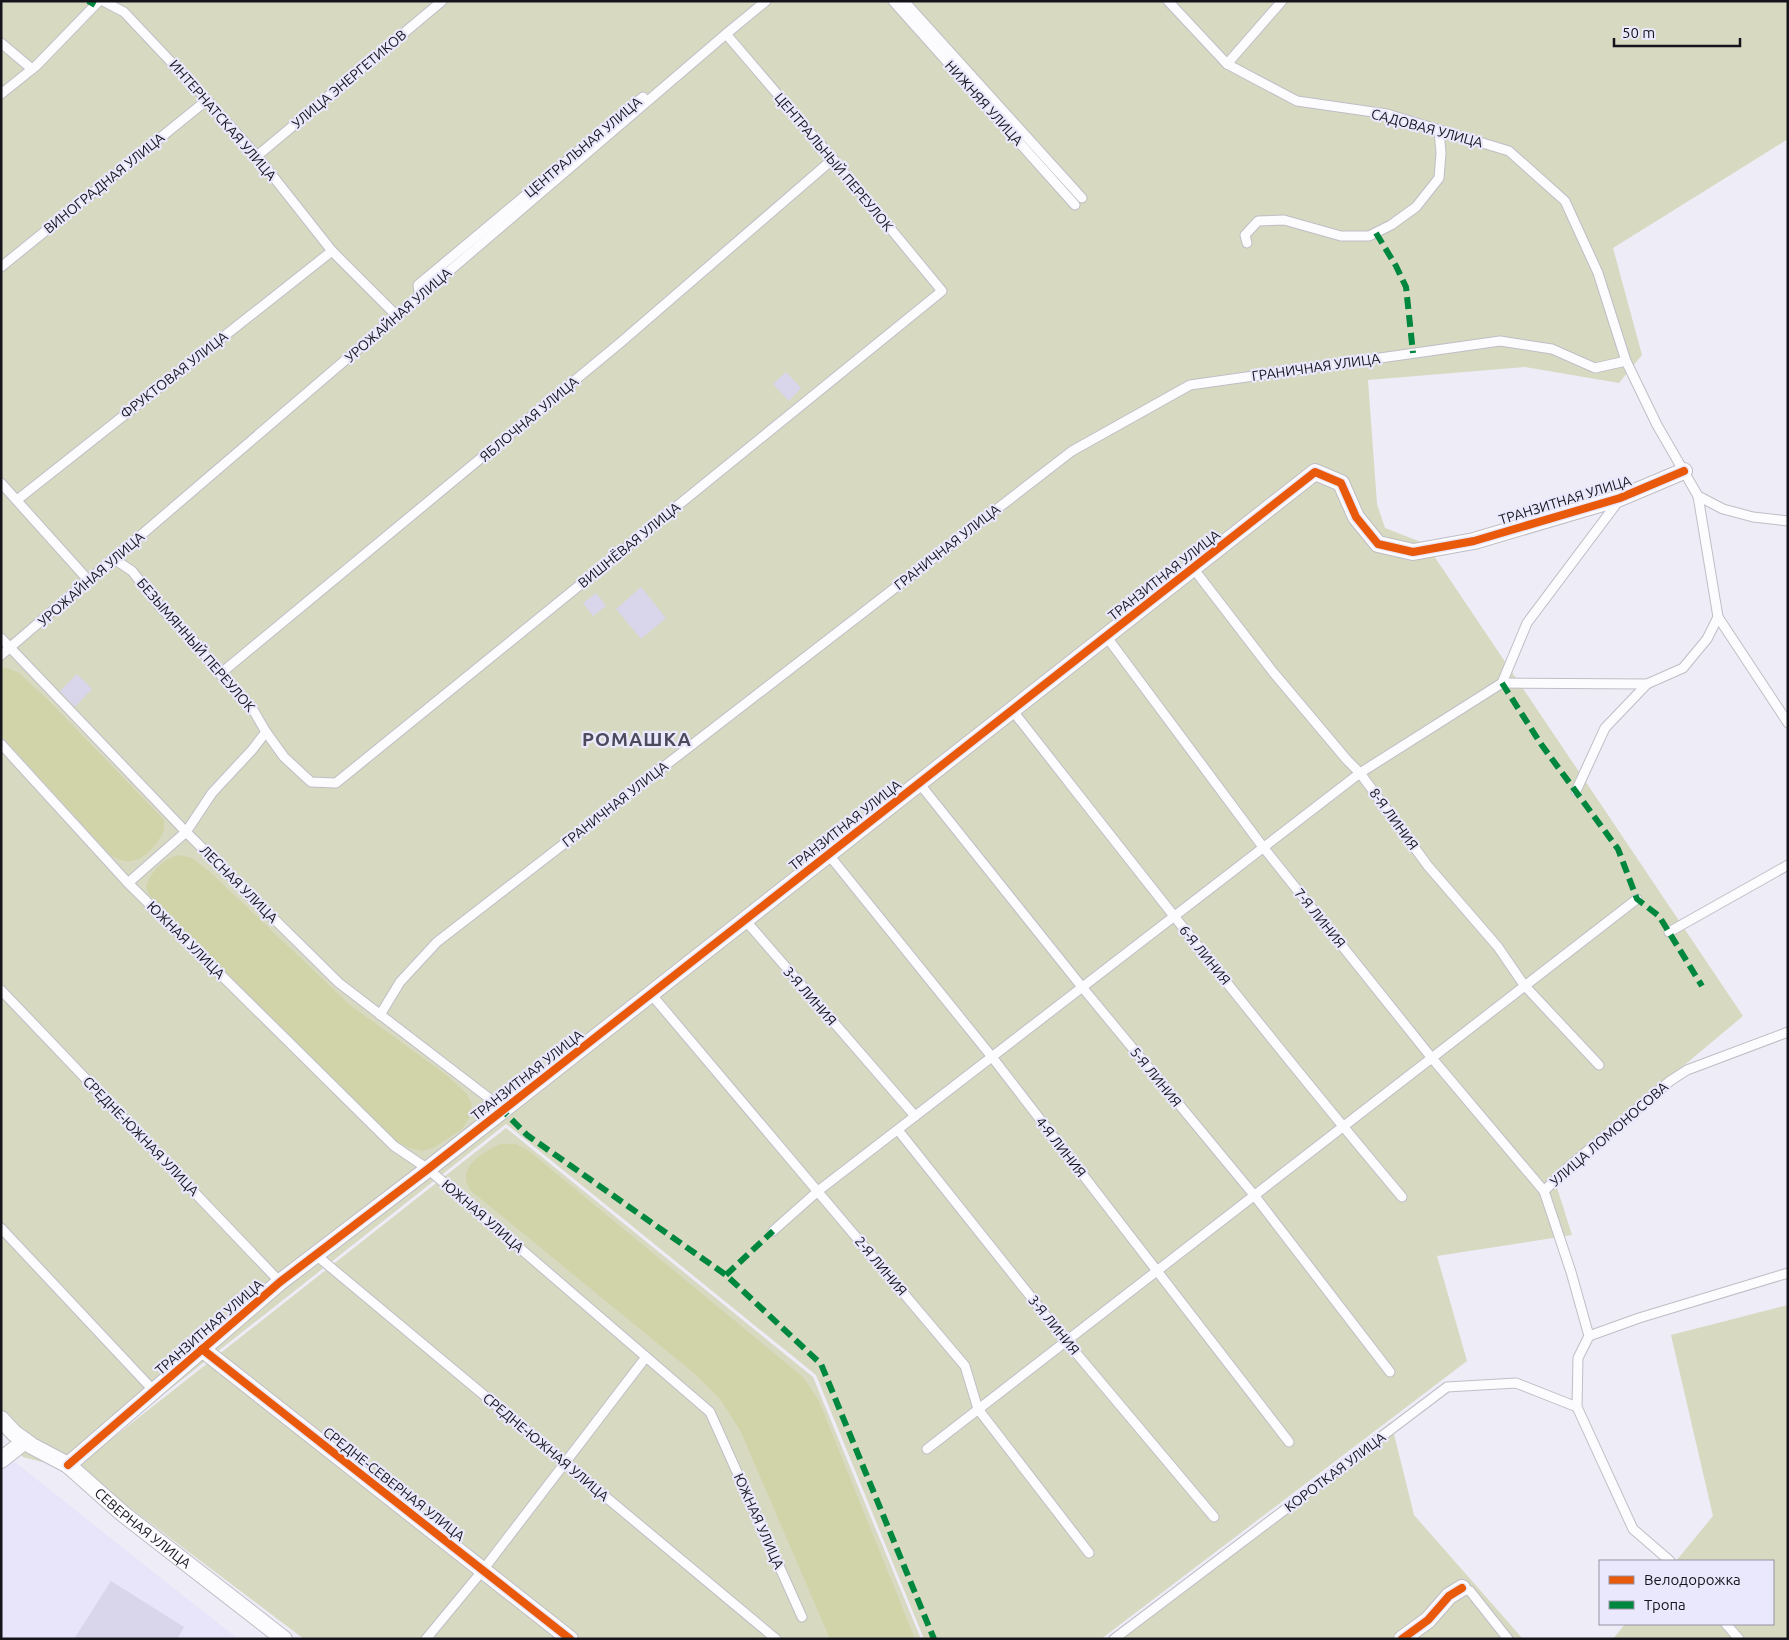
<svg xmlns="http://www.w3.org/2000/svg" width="1789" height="1640" viewBox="0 0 1789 1640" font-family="Ubuntu,sans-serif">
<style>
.built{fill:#e8e5fa}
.green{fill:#d7d9c1}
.forest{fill:#d1d4a9}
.building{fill:#d9d5ea}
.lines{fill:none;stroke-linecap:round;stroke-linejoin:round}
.lane-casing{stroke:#bfbec6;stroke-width:11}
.street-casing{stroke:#bfbec6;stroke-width:18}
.lane{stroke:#fcfcfe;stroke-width:9}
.street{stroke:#fcfcfe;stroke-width:16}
.quiet{stroke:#00873e;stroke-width:6;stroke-dasharray:12 6;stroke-linecap:butt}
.cycleway-casing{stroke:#eae8fc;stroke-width:11}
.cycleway{stroke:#e8590c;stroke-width:8}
.labels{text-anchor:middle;stroke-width:4.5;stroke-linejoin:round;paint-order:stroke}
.street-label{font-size:14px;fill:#15141b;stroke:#eae8fc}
.district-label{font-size:19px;font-weight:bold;letter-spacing:1px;fill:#4c4a5b;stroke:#eae8fc}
</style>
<rect width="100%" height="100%" fill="#eeecf7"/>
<polygon class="built" points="11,1459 238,1639 1,1639 1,1468"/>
<g class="green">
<polygon points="1,1 1788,1 1788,139 1613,248 1642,355 1619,383 1525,367 1368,380 1377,504 1385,528 1426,544 1743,1016 1553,1175 1572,1235 1437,1256 1467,1361 1101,1639 924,1639 816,1375 506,1124 69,1469 23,1457 1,1432"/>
<polygon points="506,1128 813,1377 921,1639 304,1639 76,1467"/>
<polygon points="1788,1305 1788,1639 1613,1639 1625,1624 1773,1624 1773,1561 1676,1561 1713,1516 1671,1335"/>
<polygon points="1391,1422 1414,1515 1523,1639 1106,1639"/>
</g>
<g class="forest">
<path d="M 7,668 L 19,673 L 50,702 L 164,820 L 164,831 C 156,846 140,867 120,860 C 116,859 112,856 109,854 L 1,735 L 1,669 Z"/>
<path d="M 178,855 L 192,858 L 211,873 L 350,1005 L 445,1074 L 466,1093 L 472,1104 L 469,1118 L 462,1129 L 435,1147 L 422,1151 L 409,1148 L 393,1139 L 149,895 L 146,886 C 151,872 163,859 178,855 Z"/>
<path d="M 500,1144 L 516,1144 L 529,1151 L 803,1377 L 819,1401 L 915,1639 L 830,1639 L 740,1430 L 720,1399 L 695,1374 L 470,1190 C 469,1187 466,1182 466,1179 C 465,1161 487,1151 500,1144 Z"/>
</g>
<g class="building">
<polygon points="786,372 801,388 789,401 773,384"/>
<polygon points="641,587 666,618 641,639 616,609"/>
<polygon points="596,593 606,606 593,616 583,603"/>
<polygon points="77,674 92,689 75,707 60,691"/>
<polygon points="111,1581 184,1627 177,1639 74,1639"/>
</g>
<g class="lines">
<g class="lane-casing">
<g id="lane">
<polyline points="103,1 124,12 207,100 257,156 332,251 397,316"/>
<polyline points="893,1 1075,205"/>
<polyline points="904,1 1082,198"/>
<polyline points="1168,1 1227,64 1297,101 1387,114 1509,151 1565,201 1598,273 1626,361 1657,425 1698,496 1723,509 1753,517 1788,521"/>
<polyline points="1,43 32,69"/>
<polyline points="1227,64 1282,1"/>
<polyline points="1,94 36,66 99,1"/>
<polyline points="257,156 442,1"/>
<polyline points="1247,243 1245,235 1258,221 1284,220 1341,236 1369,236 1391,225 1416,207 1439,178 1441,153 1439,130"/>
<polyline points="1,267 207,100"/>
<polyline points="420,297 418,285 643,97"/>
<polyline points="1,483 89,581"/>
<polyline points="17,500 332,251"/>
<polyline points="114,559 132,571 162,609 194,641 220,674 252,708 266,732 284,757 311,782 336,783 942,291 833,159 726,34"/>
<polyline points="1193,568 1273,672 1347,760 1360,773 1428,866 1498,947 1524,985 1599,1065"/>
<polyline points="1718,617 1788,723"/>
<polyline points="1106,636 1263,847 1431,1057 1544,1191"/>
<polyline points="1,638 186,832 339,983 498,1105"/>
<polyline points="1,655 726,34 766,1"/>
<polyline points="220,674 620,343 833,159"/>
<polyline points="1502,683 1647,684 1683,668 1707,639 1718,617 1698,496"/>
<path d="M 1012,710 C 1141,874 1268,1038 1402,1197"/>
<polyline points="1,744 128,883 394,1146 428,1169 710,1412 802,1617"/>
<polyline points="919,783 1082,987 1254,1195 1390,1372"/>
<polyline points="1576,791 1605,728 1647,684"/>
<polyline points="829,855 992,1057 1289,1442"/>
<polyline points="128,883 186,832 212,793 252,750 266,732"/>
<polyline points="745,920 915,1116"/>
<polyline points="1669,932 1788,865"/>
<polyline points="1,990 280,1282"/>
<polyline points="651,994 965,1366 978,1409 1089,1553"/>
<polyline points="380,1015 400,982 437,942 1072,451 1190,385 1500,341 1552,349 1595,368 1626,361"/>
<polyline points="898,1130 1066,1341 1214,1517"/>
<polyline points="1,1228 154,1391"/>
<polyline points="773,1231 818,1191 1360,773 1502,683 1527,623 1620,499"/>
<polyline points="316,1255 776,1639"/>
<polyline points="1589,1336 1639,1318 1788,1273"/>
<polyline points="927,1449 1637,899"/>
<polyline points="1670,1561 1633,1529 1577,1407 1578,1358 1589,1336 1571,1272 1544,1191 1566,1169 1670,1081 1687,1070 1788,1032"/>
<polyline points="1462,1588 1470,1591 1508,1639"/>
<polyline points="1726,1624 1739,1639"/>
<polyline points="426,1639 483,1570 646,1357"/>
<polyline points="1114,1639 1447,1387 1516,1383 1577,1407"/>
</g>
</g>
<g class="street-casing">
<g id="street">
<polyline points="202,1349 570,1639"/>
<path id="s1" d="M 1,1419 L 14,1433 L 32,1446 L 68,1465 L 122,1513 L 284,1639"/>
<polyline points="1,1460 25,1441"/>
<polyline points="68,1465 280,1282 428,1169 1315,472 1341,483 1356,517 1378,544 1413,552 1474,541 1620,498 1684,471"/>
<polyline points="1402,1639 1428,1620 1449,1596 1462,1588"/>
</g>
</g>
<use href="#lane" class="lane"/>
<use href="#street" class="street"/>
<g class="quiet">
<polyline points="88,1 95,5"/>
<polyline points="1376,233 1396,266 1406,287 1413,353"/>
<polyline points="1502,683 1541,744 1618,849 1637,899 1659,916 1702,986"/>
<polyline points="499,1107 527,1135 726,1275 821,1364 934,1639"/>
<polyline points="726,1275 773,1231"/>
</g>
<g class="cycleway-casing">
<g id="cycleway">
<polyline points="202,1349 570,1639"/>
<polyline points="68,1465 280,1282 428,1169 1315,472 1341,483 1356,517 1378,544 1413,552 1474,541 1620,498 1684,471"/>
<polyline points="1402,1639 1428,1620 1449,1596 1462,1588"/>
</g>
</g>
<use href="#cycleway" class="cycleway"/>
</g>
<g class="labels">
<g class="street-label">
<text transform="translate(349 79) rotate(-40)" y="5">УЛИЦА ЭНЕРГЕТИКОВ</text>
<text transform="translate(984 103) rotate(48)" y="5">НИЖНЯЯ УЛИЦА</text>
<text transform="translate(223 120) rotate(49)" y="5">ИНТЕРНАТСКАЯ УЛИЦА</text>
<text transform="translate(1427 128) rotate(15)" y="5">САДОВАЯ УЛИЦА</text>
<text transform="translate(583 147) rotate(-40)" y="5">ЦЕНТРАЛЬНАЯ УЛИЦА</text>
<text transform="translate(834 162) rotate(50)" y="5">ЦЕНТРАЛЬНЫЙ ПЕРЕУЛОК</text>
<text transform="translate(104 183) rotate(-39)" y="5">ВИНОГРАДНАЯ УЛИЦА</text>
<text transform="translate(398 315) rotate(-41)" y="5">УРОЖАЙНАЯ УЛИЦА</text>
<text transform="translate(1316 367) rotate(-8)" y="5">ГРАНИЧНАЯ УЛИЦА</text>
<text transform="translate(174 375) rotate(-38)" y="5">ФРУКТОВАЯ УЛИЦА</text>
<text transform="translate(529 419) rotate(-40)" y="5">ЯБЛОЧНАЯ УЛИЦА</text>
<text transform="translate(1565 500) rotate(-17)" y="5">ТРАНЗИТНАЯ УЛИЦА</text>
<text transform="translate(629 545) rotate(-39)" y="5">ВИШНЁВАЯ УЛИЦА</text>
<text transform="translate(947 547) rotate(-38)" y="5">ГРАНИЧНАЯ УЛИЦА</text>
<text transform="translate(1164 575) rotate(-38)" y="5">ТРАНЗИТНАЯ УЛИЦА</text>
<text transform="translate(91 579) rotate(-41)" y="5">УРОЖАЙНАЯ УЛИЦА</text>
<text transform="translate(196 645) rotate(49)" y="5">БЕЗЫМЯННЫЙ ПЕРЕУЛОК</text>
<text transform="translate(615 804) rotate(-38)" y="5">ГРАНИЧНАЯ УЛИЦА</text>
<text transform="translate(1394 819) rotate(54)" y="5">8-Я ЛИНИЯ</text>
<text transform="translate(845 825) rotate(-38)" y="5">ТРАНЗИТНАЯ УЛИЦА</text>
<text transform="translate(239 884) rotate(45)" y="5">ЛЕСНАЯ УЛИЦА</text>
<text transform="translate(1320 918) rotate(51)" y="5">7-Я ЛИНИЯ</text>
<text transform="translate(186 940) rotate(45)" y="5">ЮЖНАЯ УЛИЦА</text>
<text transform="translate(1205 955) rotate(51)" y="5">6-Я ЛИНИЯ</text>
<text transform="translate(810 996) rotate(49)" y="5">3-Я ЛИНИЯ</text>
<text transform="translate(527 1075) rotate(-38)" y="5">ТРАНЗИТНАЯ УЛИЦА</text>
<text transform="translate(1156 1077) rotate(51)" y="5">5-Я ЛИНИЯ</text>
<text transform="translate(1609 1134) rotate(-41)" y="5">УЛИЦА ЛОМОНОСОВА</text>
<text transform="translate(141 1136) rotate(46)" y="5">СРЕДНЕ-ЮЖНАЯ УЛИЦА</text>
<text transform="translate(1061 1147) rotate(52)" y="5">4-Я ЛИНИЯ</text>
<text transform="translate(483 1216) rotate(41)" y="5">ЮЖНАЯ УЛИЦА</text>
<text transform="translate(881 1266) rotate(50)" y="5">2-Я ЛИНИЯ</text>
<text transform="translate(1054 1325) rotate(51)" y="5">3-Я ЛИНИЯ</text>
<text transform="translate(209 1327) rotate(-41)" y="5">ТРАНЗИТНАЯ УЛИЦА</text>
<text transform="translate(546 1447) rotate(40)" y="5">СРЕДНЕ-ЮЖНАЯ УЛИЦА</text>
<text transform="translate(1335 1472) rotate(-37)" y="5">КОРОТКАЯ УЛИЦА</text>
<text transform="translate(394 1484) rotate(38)" y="5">СРЕДНЕ-СЕВЕРНАЯ УЛИЦА</text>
<text transform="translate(759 1521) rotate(66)" y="5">ЮЖНАЯ УЛИЦА</text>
<text dy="5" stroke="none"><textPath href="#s1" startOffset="180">СЕВЕРНАЯ УЛИЦА</textPath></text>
</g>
<g class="district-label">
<text x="637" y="746">РОМАШКА</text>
</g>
</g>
<rect width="1789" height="1640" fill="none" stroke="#15141b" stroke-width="5"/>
<rect x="1599" y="1560" width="175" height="65" fill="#eae8fc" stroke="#9593a2"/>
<rect x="1609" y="1576" width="25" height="8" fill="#e8590c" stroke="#9593a2"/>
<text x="1644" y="1585" font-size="15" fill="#15141b">Велодорожка</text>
<rect x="1609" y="1601" width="25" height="8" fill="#00873e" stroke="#9593a2"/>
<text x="1644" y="1610" font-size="15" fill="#15141b">Тропа</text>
<path d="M1614 38v8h126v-8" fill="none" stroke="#15141b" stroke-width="2.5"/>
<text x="1622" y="38" font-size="15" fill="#15141b" stroke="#eae8fc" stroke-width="4" paint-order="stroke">50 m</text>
</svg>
